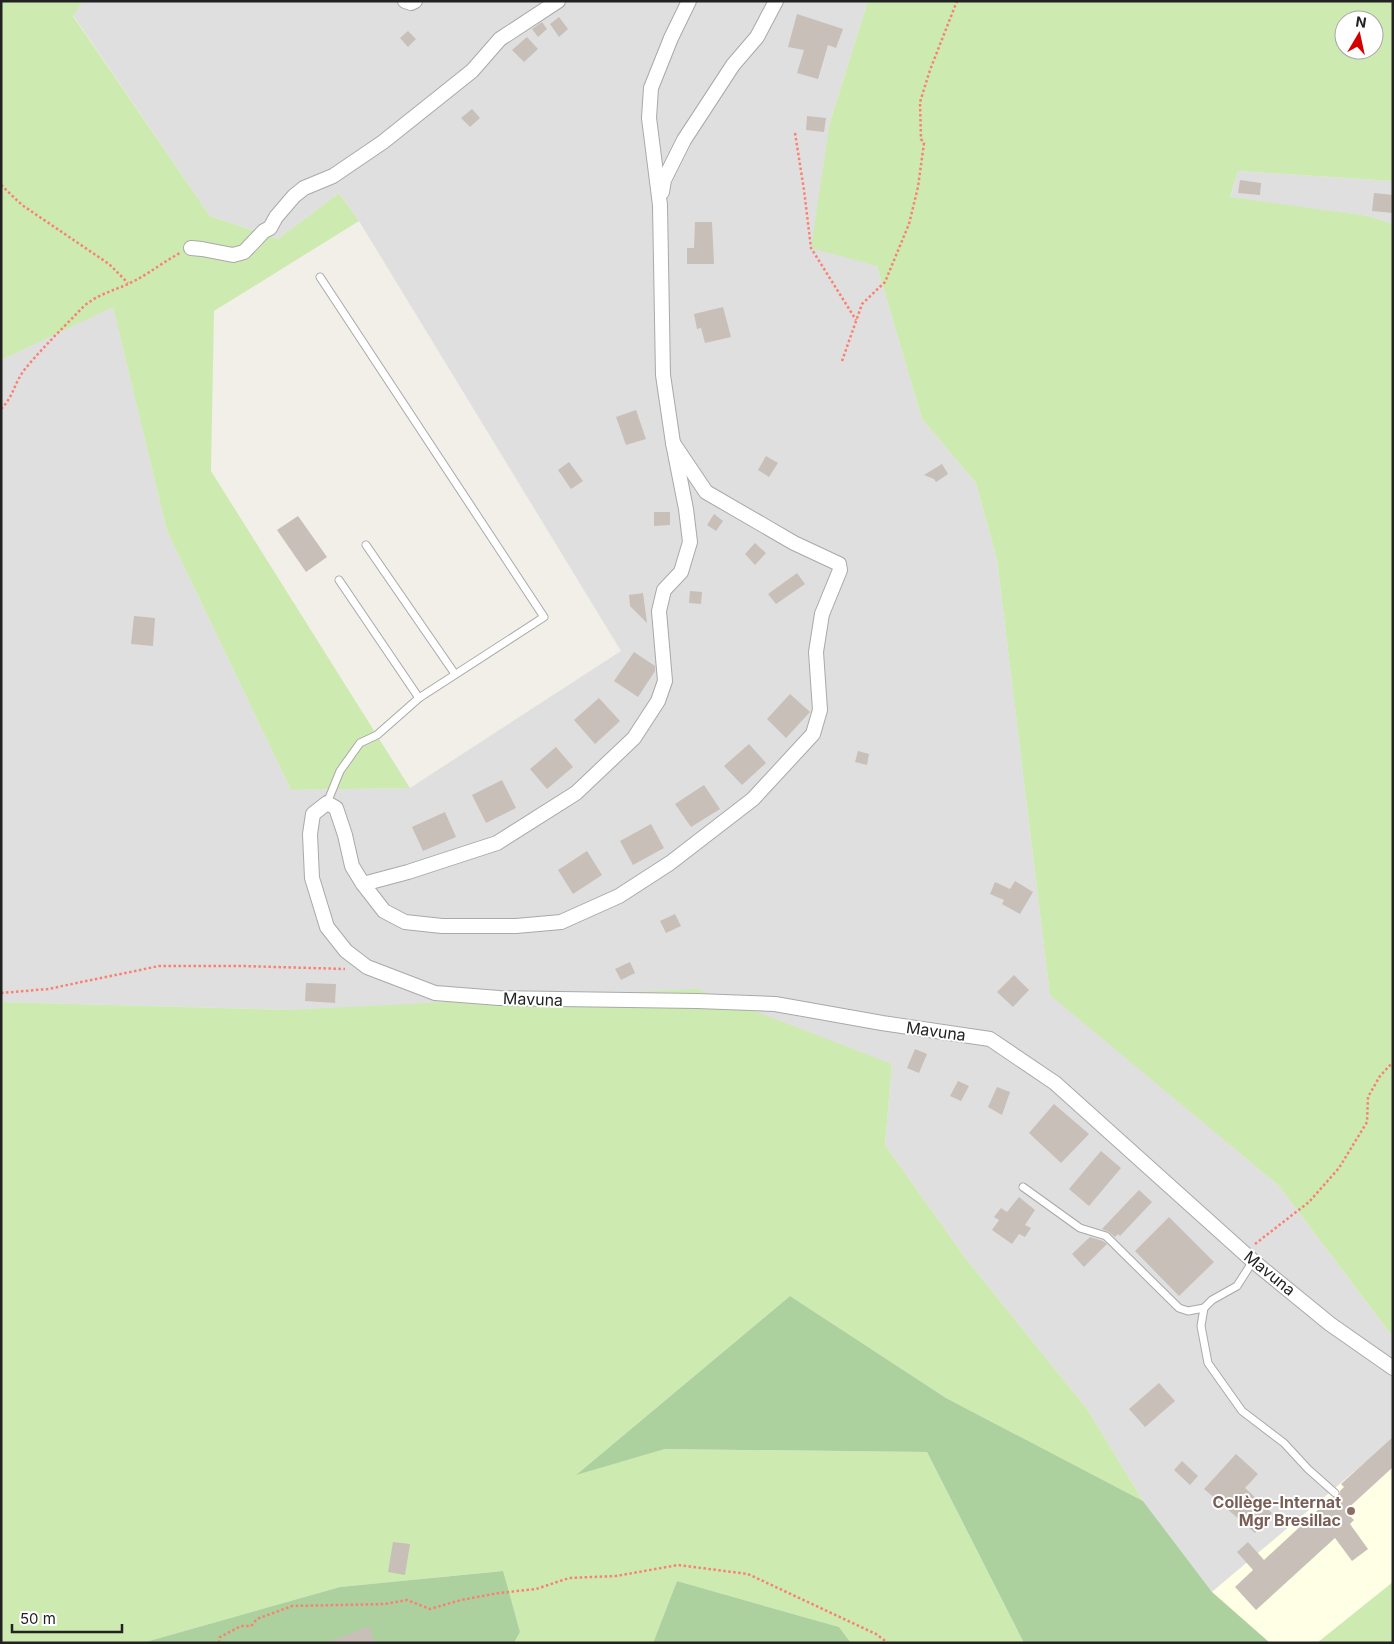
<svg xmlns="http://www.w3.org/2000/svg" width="1394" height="1644" viewBox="0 0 1394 1644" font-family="Inter,sans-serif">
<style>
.residential{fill:#e0dfdf}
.education{fill:#ffffe5}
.grass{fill:#cdebb0;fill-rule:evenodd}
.forest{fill:#add19e}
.building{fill:#c7bfb8}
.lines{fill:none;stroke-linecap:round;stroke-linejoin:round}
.service-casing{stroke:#a9a9a9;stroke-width:9}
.minor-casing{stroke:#a9a9a9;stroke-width:16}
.path{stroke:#fa8072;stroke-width:2.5;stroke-dasharray:2.5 2.5;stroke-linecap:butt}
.service{stroke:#fff;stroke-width:7}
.minor{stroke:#fff;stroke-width:14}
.education-dot{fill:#8d6e63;stroke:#fff;stroke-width:2}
.labels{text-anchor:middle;stroke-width:4;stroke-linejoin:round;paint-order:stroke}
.street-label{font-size:16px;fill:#222;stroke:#fff}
.education-label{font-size:16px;font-weight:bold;fill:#785e54;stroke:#fff;text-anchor:end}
</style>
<rect width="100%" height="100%" fill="#f2efe9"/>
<g class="residential">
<polygon points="83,1 868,1 830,122 877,266 922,419 976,483 997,560 1050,994 1278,1185 1393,1337 1393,1439 1212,1592 1143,1501 1087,1409 966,1259 885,1145 892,1064 290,1010 1,1002 1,360 113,306 167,531 291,790 410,788 621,651 359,221 339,193 278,239 210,216 73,15"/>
<polygon points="1238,171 1393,181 1393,224 1369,216 1230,198"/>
</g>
<polygon class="education" points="1393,1439 1393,1582 1317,1643 1270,1643 1212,1592"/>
<g class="grass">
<polygon points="1,1 83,1 73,16 210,216 278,239 339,193 359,221 214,311 211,471 410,788 291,790 167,531 113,307 1,360"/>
<path d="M 868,1 L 1393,1 L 1393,181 L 1238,171 L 1230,197 L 1369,216 L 1393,224 L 1393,1337 L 1278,1185 L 1050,995 L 997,560 L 976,483 L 922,419 L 877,266 L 811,248 L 830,122 ZM 1344,20 L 1374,20 L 1374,50 L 1344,50 Z"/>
<polygon points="697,989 892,1064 885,1145 966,1259 1087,1409 1143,1501 946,1398 790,1296 577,1474 665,1449 927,1452 1024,1643 851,1643 839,1627 677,1581 653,1643 514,1643 520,1632 502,1571 340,1587 142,1643 1,1643 1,1002 290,1010"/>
<polygon points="1393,1582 1393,1643 1317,1643"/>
</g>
<g class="forest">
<polygon points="790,1296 946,1398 1143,1501 1212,1592 1270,1643 1024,1643 927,1452 665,1449 576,1475"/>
<polygon points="503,1571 520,1632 514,1643 142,1643 340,1587"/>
<polygon points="677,1581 839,1627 851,1643 653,1643"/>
</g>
<g class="building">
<polygon points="797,14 843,29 836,48 828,45 818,79 797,73 804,50 788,47"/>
<polygon points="559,17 568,29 559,37 550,24"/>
<polygon points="542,22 547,29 538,37 532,29"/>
<polygon points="408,31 416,39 408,47 400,38"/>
<polygon points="527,37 538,49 524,62 512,50"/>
<polygon points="472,109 480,118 470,127 461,118"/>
<polygon points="807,116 826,118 824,132 806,130"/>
<polygon points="1240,180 1261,183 1260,195 1238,193"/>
<polygon points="1374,193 1393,195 1393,213 1372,211"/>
<polygon points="695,222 712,222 714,264 687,264 687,248 694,248"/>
<polygon points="723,307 731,337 705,343 701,328 697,329 694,314"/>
<polygon points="636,410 646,439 626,445 616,417"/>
<polygon points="766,456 778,463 769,477 758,470"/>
<polygon points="569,462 583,481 571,489 558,470"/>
<polygon points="942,464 948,474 936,482 934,479 924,475"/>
<polygon points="654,512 670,512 670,525 654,526"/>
<polygon points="714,514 723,521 716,531 707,525"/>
<polygon points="298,516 327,557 306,572 277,530"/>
<polygon points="755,543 766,553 755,565 745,554"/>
<polygon points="797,573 805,584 776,604 768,594"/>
<polygon points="690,591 702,592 701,604 689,603"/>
<polygon points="643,593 647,623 630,606 629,595"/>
<polygon points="134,616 155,618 153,646 131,644"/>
<polygon points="634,652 655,666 655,671 638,697 614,681"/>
<polygon points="790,694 810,712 786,738 767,719"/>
<polygon points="599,698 620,721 595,744 574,720"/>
<polygon points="749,744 766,763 742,785 724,766"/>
<polygon points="556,747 573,767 547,789 530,769"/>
<polygon points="858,751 869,754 867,765 855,762"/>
<polygon points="502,780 516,808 486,823 472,795"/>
<polygon points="704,785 720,809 691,827 675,804"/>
<polygon points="445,812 456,837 423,851 412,827"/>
<polygon points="651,824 664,848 633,865 620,841"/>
<polygon points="587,851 602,875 573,894 558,870"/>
<polygon points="1015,881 1033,892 1020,914 1002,904 1004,900 990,894 995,882 1010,889"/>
<polygon points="675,914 681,926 666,933 660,921"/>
<polygon points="630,962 635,973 621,980 615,969"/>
<polygon points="1014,975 1029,990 1013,1007 997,992"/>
<polygon points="306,983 336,984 335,1003 305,1001"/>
<polygon points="915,1049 927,1054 919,1073 907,1068"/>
<polygon points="958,1081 969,1086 961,1101 950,1096"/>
<polygon points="997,1087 1010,1092 1002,1115 988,1107"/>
<polygon points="1054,1104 1089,1134 1061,1163 1029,1133"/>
<polygon points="1101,1151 1121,1168 1089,1206 1069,1189"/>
<polygon points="1139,1190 1152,1202 1120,1236 1118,1234 1115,1237 1109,1232 1102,1229"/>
<polygon points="1019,1197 1035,1210 1025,1225 1031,1228 1025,1237 1019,1234 1012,1244 992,1230 999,1220 994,1217 1001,1208 1007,1212"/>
<polygon points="1169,1217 1214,1262 1179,1296 1135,1251"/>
<polygon points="1090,1237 1103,1241 1107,1244 1084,1267 1072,1254"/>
<polygon points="1159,1383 1175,1401 1145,1427 1129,1409"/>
<polygon points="1393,1437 1393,1467 1345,1511 1354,1520 1350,1524 1368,1549 1352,1561 1335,1538 1256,1610 1235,1587 1253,1570 1237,1552 1248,1542 1264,1560 1332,1497 1339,1497 1340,1491 1344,1487 1341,1484"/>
<polygon points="1236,1454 1258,1474 1245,1488 1272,1513 1255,1533 1204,1489"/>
<polygon points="1182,1461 1198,1476 1190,1485 1174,1470"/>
<polygon points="393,1542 410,1544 405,1575 388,1572"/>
<polygon points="369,1626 375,1643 329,1643 329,1642"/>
</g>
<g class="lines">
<g class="service-casing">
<g id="service">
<polyline points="320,277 544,617 419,698"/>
<polyline points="366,545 455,674"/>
<polyline points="327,803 340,771 360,743 377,735 419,698 339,580"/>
<polyline points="1023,1187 1080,1228 1106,1236 1179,1308 1188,1311 1204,1308"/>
<polyline points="1253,1261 1237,1286 1212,1300 1204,1308 1201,1326 1208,1363 1242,1411 1284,1443 1308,1469 1335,1493"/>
</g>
</g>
<g class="minor-casing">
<g id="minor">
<polyline points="405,1 411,3 415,1"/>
<polyline points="662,192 664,180 684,140 733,65 757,37 776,1"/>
<polyline points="191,248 202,249 233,255 244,252 264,231 270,228 276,217 294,196 304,188 333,176 383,142 472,71 500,39 558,1"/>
<polyline points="673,443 706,492 794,543 839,564 840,570 822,614 816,652 820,710 813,734 753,799 670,863 619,896 561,922 516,926 442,926 405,922 384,911 363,884 352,866 345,835 336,808 327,803 313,814 310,834 312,878 327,927 346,951 367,967 435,993 499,998 697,1001 775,1004 882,1023 990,1039 1055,1083 1253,1261 1330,1324 1393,1368"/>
<polyline points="363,884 408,872 497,843 576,793 634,738 658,701 665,681 659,611 664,590 681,572 690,542 686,509 673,443 663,375 660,205 649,118 651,88 671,38 689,1"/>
</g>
</g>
<g class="path">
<polyline points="795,133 804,190 811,248 856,320"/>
<polyline points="1,185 22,205 109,264 128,283"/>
<polyline points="842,361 862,304 885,282 909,224 918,187 924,143 921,139 920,102 930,70 957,1"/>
<path d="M 1,409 C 14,396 14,383 25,369 C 43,347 64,327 84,306 C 101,292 118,290 136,280 C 151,272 165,261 180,253"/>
<polyline points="1,993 48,989 159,966 242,966 345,969"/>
<polyline points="1255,1244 1309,1202 1339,1168 1367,1122 1368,1097 1380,1076 1393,1062"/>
<polyline points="219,1643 220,1637 241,1626 251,1626 257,1619 292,1606 385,1604 407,1600 430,1609 461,1600 499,1593 536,1589 569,1578 616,1576 678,1565 748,1574 876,1634 888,1643"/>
</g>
<use href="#service" class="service"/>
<use href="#minor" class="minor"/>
</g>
<circle class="education-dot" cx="1351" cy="1511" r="5"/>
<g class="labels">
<g class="street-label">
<text transform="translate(533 999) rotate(2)" y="6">Mavuna</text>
<text transform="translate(936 1031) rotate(8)" y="6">Mavuna</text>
<text transform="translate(1270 1273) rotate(39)" y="6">Mavuna</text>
</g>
<g class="education-label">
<text x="1341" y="1508">Collège-Internat<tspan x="1341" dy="18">Mgr Bresillac</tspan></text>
</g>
</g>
<rect width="1394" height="1644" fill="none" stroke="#222222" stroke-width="5"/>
<g transform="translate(1359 35) rotate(9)"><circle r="24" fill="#ffffff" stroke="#a7a7a7"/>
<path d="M0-4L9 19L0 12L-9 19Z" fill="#d40000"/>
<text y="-8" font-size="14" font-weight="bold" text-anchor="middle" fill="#222222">N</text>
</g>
<path d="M12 1624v8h110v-8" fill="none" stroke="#222222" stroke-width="2.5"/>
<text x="20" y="1624" font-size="15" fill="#222222" stroke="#ffffff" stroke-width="4" paint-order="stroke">50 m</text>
</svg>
